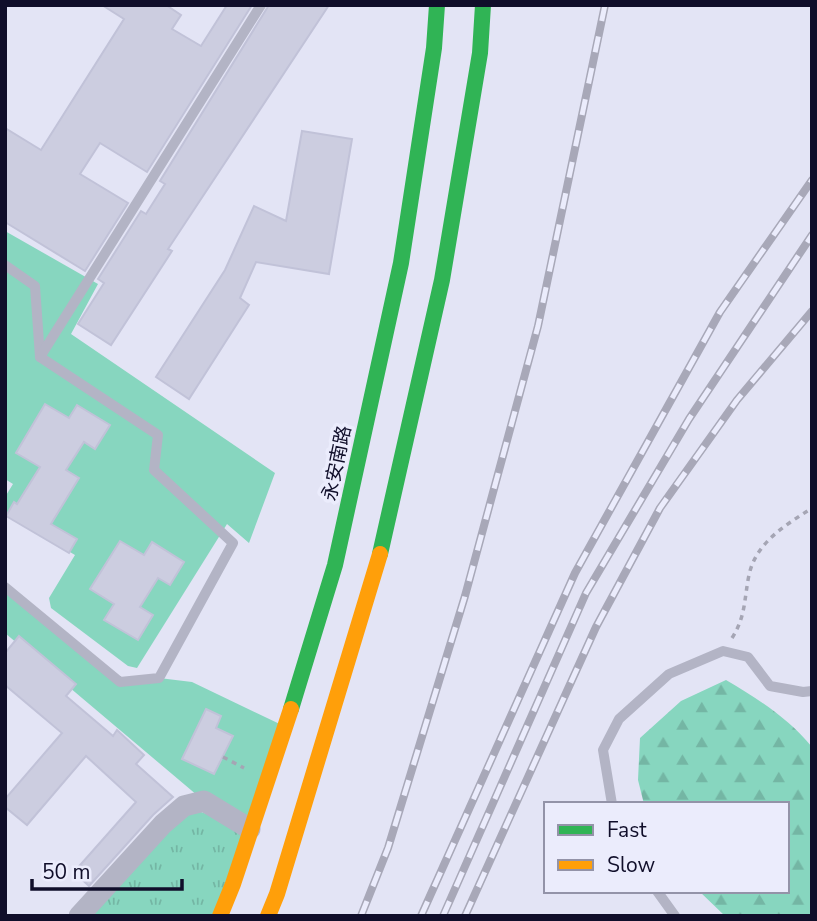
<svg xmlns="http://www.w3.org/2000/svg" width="817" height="921" viewBox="0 0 817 921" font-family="'Nunito Sans','Noto Sans SC',sans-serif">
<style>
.grass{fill:#87d6bf}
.forest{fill:url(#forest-firs)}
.park{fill:url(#park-tufts)}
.building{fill:#cccde0;stroke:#c1c2d8;stroke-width:2}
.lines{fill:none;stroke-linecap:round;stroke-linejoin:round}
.path{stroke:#a5a5b4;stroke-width:3.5;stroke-dasharray:5 5;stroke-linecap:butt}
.lane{stroke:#b3b4c5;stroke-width:10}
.street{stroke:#b3b4c5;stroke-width:21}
.fast{stroke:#30b455;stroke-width:16}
.slow{stroke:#ff9f0a;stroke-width:16}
.rail-casing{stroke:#a8a8b8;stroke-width:8}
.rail{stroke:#ebecfc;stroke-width:5;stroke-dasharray:16;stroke-linecap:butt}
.labels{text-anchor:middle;stroke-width:7;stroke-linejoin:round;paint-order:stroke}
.street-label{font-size:19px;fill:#100e2a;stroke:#ebecfc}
</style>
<defs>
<pattern id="forest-firs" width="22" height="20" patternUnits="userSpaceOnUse" patternTransform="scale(1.75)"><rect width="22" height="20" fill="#87d6bf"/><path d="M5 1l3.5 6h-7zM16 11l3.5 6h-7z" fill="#74b6a4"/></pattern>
<pattern id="park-tufts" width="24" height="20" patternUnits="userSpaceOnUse" patternTransform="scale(1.75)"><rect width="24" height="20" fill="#87d6bf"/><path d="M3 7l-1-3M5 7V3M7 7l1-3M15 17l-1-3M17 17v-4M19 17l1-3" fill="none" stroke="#74b6a4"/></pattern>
</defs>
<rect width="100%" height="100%" fill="#e3e4f5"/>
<g class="grass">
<polygon points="5,231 98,284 71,334 275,473 249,543 227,524 137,668 128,666 51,608 49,598 75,555 5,514 5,497 13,484 5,479"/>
<polygon points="5,587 120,682 159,678 192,682 286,727 250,829 204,801 5,633"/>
</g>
<path class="forest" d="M 726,680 C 758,699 788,718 812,747 L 812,916 L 725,916 L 699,891 L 787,891 L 787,804 L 644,804 L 638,780 L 640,738 L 681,701 Z"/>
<polygon class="park" points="184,806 250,829 220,916 79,916"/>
<g class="building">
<polygon points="102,5 166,5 181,15 172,29 201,46 227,5 252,5 147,172 100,143 80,174 128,203 85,271 5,222 5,128 41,150 124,19"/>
<polygon points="269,5 329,5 168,249 172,251 111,345 78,324 104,283 98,279 141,211 146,214 165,184 160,181"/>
<polygon points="302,131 352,139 329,274 256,262 240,298 249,305 189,399 156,377 225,270 254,206 286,221"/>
<polygon points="45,404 69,418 77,405 110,425 95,449 84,442 66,470 79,478 51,524 77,539 69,553 6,516 14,502 17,504 40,467 16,453"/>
<polygon points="120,541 144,555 152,542 184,562 170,585 158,578 140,607 153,615 138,640 104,620 114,604 90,589"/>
<polygon points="19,636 76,684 66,696 113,736 117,730 144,755 136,764 173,797 153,815 89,886 74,872 136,802 86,756 27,825 5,807 5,799 62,733 5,685 5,653"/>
<polygon points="206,709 221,716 216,728 233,736 214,774 182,759"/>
</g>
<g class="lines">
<g class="path">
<path d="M 732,638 C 746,616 744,599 749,575 C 756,542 786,525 812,508"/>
<polyline points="223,757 244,768"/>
</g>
<g class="lane">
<polyline points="5,265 35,286 40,357"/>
<polyline points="5,587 120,682 159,678 233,543 154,470 158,435 40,357 261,5"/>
<polyline points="612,804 603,750 619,719 669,674 723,651 748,657 770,686 803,692 812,691"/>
<polyline points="657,891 675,916"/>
</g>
<polyline class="street" points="79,916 163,824 184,806 204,801 250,829"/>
<g class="fast">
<polyline points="380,554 442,280 480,53 483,5"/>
<polyline points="291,709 335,565 401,263 434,48 437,5"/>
</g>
<g class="slow">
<polyline points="220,916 233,884 291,709"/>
<polyline points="268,916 277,894 380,554"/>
</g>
<g class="rail-casing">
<g id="rail">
<polyline points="361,916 388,848 465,596 538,326 605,5"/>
<polyline points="421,916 575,573 720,312 812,180"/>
<polyline points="443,916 586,593 689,419 812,235"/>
<polyline points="465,916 596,627 660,508 737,400 812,311"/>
</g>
</g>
<use href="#rail" class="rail"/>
</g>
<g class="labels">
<g class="street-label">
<text transform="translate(336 463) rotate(-78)" y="7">永安南路</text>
</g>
</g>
<rect width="817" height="921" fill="none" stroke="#100e2a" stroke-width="14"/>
<rect x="544" y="802" width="245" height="91" fill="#ebecfc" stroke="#9393a8" stroke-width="2"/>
<rect x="558" y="825" width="35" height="10" fill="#30b455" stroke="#9393a8" stroke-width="2"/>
<text x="607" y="837" font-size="21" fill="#100e2a">Fast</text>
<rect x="558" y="860" width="35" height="10" fill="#ff9f0a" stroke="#9393a8" stroke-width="2"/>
<text x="607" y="872" font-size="21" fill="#100e2a">Slow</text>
<path d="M32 879v10h150v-10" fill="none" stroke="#100e2a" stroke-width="3.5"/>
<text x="42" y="879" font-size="21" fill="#100e2a" stroke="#ebecfc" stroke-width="5" paint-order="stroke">50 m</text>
</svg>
